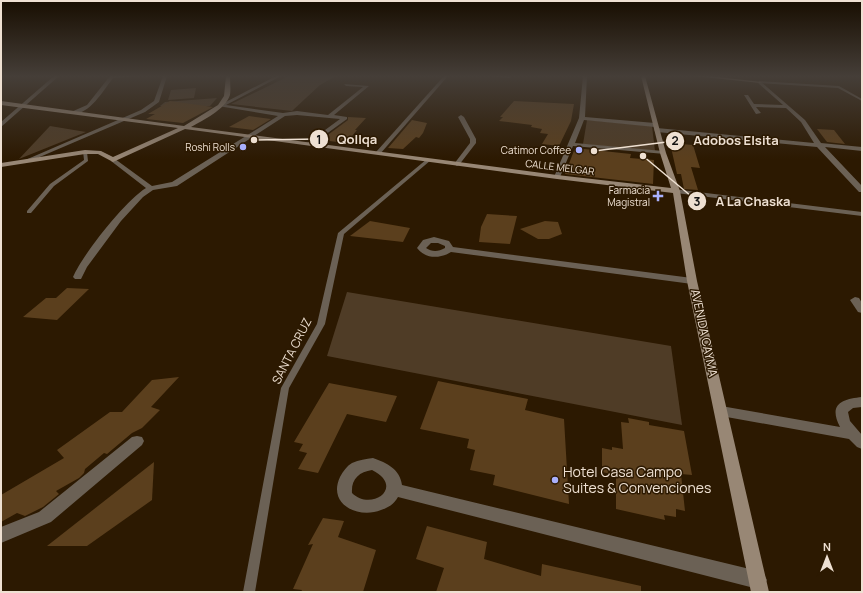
<svg xmlns="http://www.w3.org/2000/svg" width="863" height="593" viewBox="0 0 863 593" font-family="Manrope,sans-serif">
<style>
.green{fill:#4f3c26}
.building{fill:#5b3f1d}
.lines{fill:none;stroke-linecap:round;stroke-linejoin:round}
.lane{fill:#6b6155;fill-rule:evenodd}
.street{fill:#6b6155;fill-rule:evenodd}
.secondary{fill:#988775;fill-rule:evenodd}
.poi-dot{fill:#a9b0fc;stroke:#2c1901;stroke-width:1.5}
.labels{text-anchor:middle;stroke-width:3;stroke-linejoin:round;paint-order:stroke}
.far-poi-label{font-size:10px;fill:#eee0d2;stroke:#2c1901;text-anchor:end}
.far-street-label{font-size:10px;fill:#eee0d2;stroke:#2c1901}
.street-label{font-size:12px;fill:#eee0d2;stroke:#2c1901}
.near-poi-label{font-size:14px;fill:#eee0d2;stroke:#2c1901;text-anchor:start}
.leader{fill:none;stroke:#eee0d2;stroke-width:1.5}
.callout-dot{fill:#eee0d2;stroke:#2c1901;stroke-width:1.5}
.mark-label{font-size:12px;text-anchor:middle;font-weight:bold;fill:#111}
.callout-label{font-size:13px;text-anchor:middle;font-weight:bold;fill:#eee0d2;stroke:#2c1901;stroke-width:3;stroke-linejoin:round;paint-order:stroke}
</style>
<rect width="100%" height="100%" fill="#2c1901"/>
<g class="green">
<polygon points="289,76 336,76 320,85 292,111 231,104"/>
<polygon points="196,88 194,98 168,100 171,90"/>
<polygon points="217,98 210,106 160,106 165,102"/>
<polygon points="587,120 652,126 655,151 583,144"/>
<polygon points="50,126 86,132 19,159"/>
<polygon points="347,292 671,346 682,425 327,356"/>
</g>
<g class="building">
<polygon points="170,101 213,107 183,123 146,119 155,114 148,114"/>
<polygon points="514,101 574,104 571,121 559,146 542,144 548,134 540,133 542,129 531,127 532,125 499,121 503,117 500,117"/>
<polygon points="249,116 271,119 253,130 229,127"/>
<polygon points="348,117 366,118 355,130 357,130 346,143 321,140 348,120"/>
<polygon points="412,120 427,123 423,133 419,138 416,137 403,149 388,148"/>
<polygon points="817,129 834,130 845,144 827,142"/>
<polygon points="670,143 693,145 700,168 691,167 698,190 684,189 681,174 677,174"/>
<polygon points="575,148 631,154 630,158 654,160 653,184 565,174"/>
<polygon points="487,214 517,216 510,244 479,242 481,227"/>
<polygon points="370,221 410,228 403,242 350,236"/>
<polygon points="545,221 558,222 562,234 549,239 538,239 520,229"/>
<polygon points="67,288 89,289 57,320 23,317 46,298 56,298"/>
<polygon points="179,377 151,407 160,410 142,428 132,433 107,454 104,453 85,469 84,473 79,478 56,491 59,494 43,507 25,516 17,513 1,522 1,495 64,458 57,450 110,412 122,412 152,380"/>
<polygon points="438,381 528,399 525,410 564,419 569,504 493,485 495,475 470,470 475,450 467,448 469,439 420,429"/>
<polygon points="329,383 397,396 386,422 347,414 318,473 298,469 307,453 299,451 303,444 294,442"/>
<polygon points="628,418 649,422 649,425 684,431 692,475 681,474 685,511 676,509 676,517 664,515 665,520 616,509 616,475 602,472 602,448 612,450 612,447 623,449 621,422 629,423"/>
<polygon points="154,462 152,500 87,546 47,546"/>
<polygon points="323,518 344,521 338,537 376,550 363,592 301,592 302,590 293,589 313,544 308,545"/>
<polygon points="427,526 487,542 484,559 541,576 542,564 641,586 641,592 436,592 444,568 416,559"/>
</g>
<g class="lines">
<g class="lane">
<polygon points="759,81 839,86 862,99 862,101 838,88 760,83"/>
<polygon points="83,151 87,152 88,161 54,186 31,213 27,213 27,211 50,184 84,160"/>
<polygon points="427,159 431,160 344,234 325,324 289,388 255,592 243,592 281,388 317,324 338,233"/>
</g>
<g class="street">
<polygon points="54,76 59,76 1,127 1,122"/>
<path d="M 110,76 L 139,76 L 113,78 C 102,92 90,115 71,114 L 71,112 L 87,105 Z"/>
<polygon points="163,76 167,76 159,102 145,112 28,162 23,161 141,110 154,101"/>
<path d="M 276,76 L 281,76 L 226,105 L 283,113 L 297,111 L 328,115 L 363,87 L 346,86 L 344,84 L 369,86 L 334,115 L 347,117 L 347,119 L 311,145 L 306,144 L 340,119 L 297,115 L 285,116 L 177,186 L 153,190 L 143,197 L 121,221 L 87,267 L 81,279 L 75,279 L 73,277 C 83,254 125,201 146,188 L 111,161 L 111,159 L 115,159 L 152,186 L 172,182 L 278,116 L 218,106 Z"/>
<polygon points="444,76 448,76 380,154 376,154 376,152"/>
<polygon points="489,76 510,76 511,77 509,78"/>
<polygon points="583,76 587,76 585,117 655,123 658,125 655,127 584,120 575,143 663,151 665,152 665,154 573,146 560,177 555,178 554,177 579,118"/>
<polygon points="760,81 805,120 821,143 862,147 862,151 825,147 862,186 862,192 859,192 817,147 657,132 654,130 657,128 814,143 801,122 786,108 756,107 761,113 756,114 744,95 748,95 754,104 783,105 758,83"/>
<polygon points="461,115 464,117 476,139 476,143 459,165 457,166 454,164 470,143 470,139 458,117"/>
<polygon points="673,189 862,212 862,216 676,193 672,191"/>
<path d="M 434,237 L 449,241 L 453,247 L 692,278 L 697,281 L 692,284 L 451,252 C 440,259 425,259 417,248 L 423,240 ZM 431,243 L 438,243 L 445,246 L 445,248 C 438,252 432,252 426,248 Z"/>
<polygon points="855,297 859,298 862,303 862,313 858,312 850,300"/>
<path d="M 862,397 L 862,407 L 853,408 L 848,412 L 850,421 L 862,435 L 862,449 L 857,447 L 849,439 L 721,416 L 716,414 L 715,411 L 716,408 L 721,406 L 840,427 C 828,404 842,399 862,397 Z"/>
<polygon points="137,436 142,437 144,441 142,445 51,522 1,543 1,527 39,512 132,437"/>
<path d="M 373,458 C 387,463 400,469 402,485 L 758,571 L 764,574 L 767,580 L 764,586 L 758,589 L 398,497 C 394,504 388,508 381,510 C 359,519 327,505 340,477 C 343,471 347,466 352,463 C 359,460 366,459 373,458 ZM 372,470 C 406,487 371,512 352,493 C 351,479 359,472 372,470 Z"/>
</g>
<g class="secondary">
<path d="M 226,76 L 230,76 C 230,82 231,89 230,95 C 225,110 203,120 191,127 L 557,175 L 671,188 L 660,153 L 641,76 L 645,76 L 666,153 L 680,191 L 697,281 L 769,592 L 751,592 L 687,281 L 673,193 L 557,179 L 185,129 L 113,162 L 98,154 L 85,154 L 1,167 L 1,163 L 85,150 L 101,151 L 113,157 L 178,128 L 1,105 L 1,101 L 184,126 L 218,105 L 224,96 Z"/>
<polygon points="694,76 709,76 762,82 760,83"/>
</g>
</g>
<linearGradient id="sky" x2="0" y2="1"><stop stop-color="#180e01"/><stop offset="0.48" stop-color="#453e38"/><stop offset="1" stop-color="#453e38" stop-opacity="0"/></linearGradient>
<rect width="863" height="159" fill="url(#sky)"/>
<g class="poi-dot">
<circle cx="243" cy="147" r="4"/>
<circle cx="579" cy="150" r="4"/>
<path d="M656 190h4v4h4v4h-4v4h-4v-4h-4v-4h4z"/>
<circle cx="555" cy="480" r="4"/>
</g>
<g class="labels">
<g class="far-poi-label">
<text x="235" y="151">Roshi Rolls</text>
<text x="571" y="154">Catimor Coffee</text>
<text x="650" y="194">Farmacia<tspan x="650" dy="12">Magistral</tspan></text>
</g>
<g class="far-street-label">
<text transform="translate(560 167) rotate(7)" y="4">CALLE MELGAR</text>
</g>
<g class="street-label">
<text transform="translate(704 333) rotate(78)" y="4">AVENIDA CAYMA</text>
<text transform="translate(292 351) rotate(-63)" y="4">SANTA CRUZ</text>
</g>
<g class="near-poi-label">
<text x="563" y="477">Hotel Casa Campo<tspan x="563" dy="16">Suites &amp; Convenciones</tspan></text>
</g>
</g>
<path class="leader" d="M254 140L319 139M594 151L675 141M643 156L697 201"/>
<g class="callout-dot">
<circle cx="254" cy="140" r="4"/>
<circle cx="594" cy="151" r="4"/>
<circle cx="643" cy="156" r="4"/>
<circle cx="319" cy="139" r="10"/>
<circle cx="675" cy="141" r="10"/>
<circle cx="697" cy="201" r="10"/>
</g>
<g class="mark-label">
<text x="319" y="144">1</text>
<text x="675" y="145">2</text>
<text x="697" y="206">3</text>
</g>
<g class="callout-label">
<text x="357" y="144">Qollqa</text>
<text x="736" y="145">Adobos Elsita</text>
<text x="753" y="206">A La Chaska</text>
</g>
<rect width="863" height="593" fill="none" stroke="#eee0d2" stroke-width="4"/>
<g transform="translate(827 557)" stroke="#2c1901" stroke-width="3" paint-order="stroke">
<path d="M0-3L7 15L0 10L-7 15Z" fill="#eee0d2"/>
<text y="-6" font-size="11" font-weight="bold" text-anchor="middle" fill="#eee0d2">N</text>
</g>
</svg>
